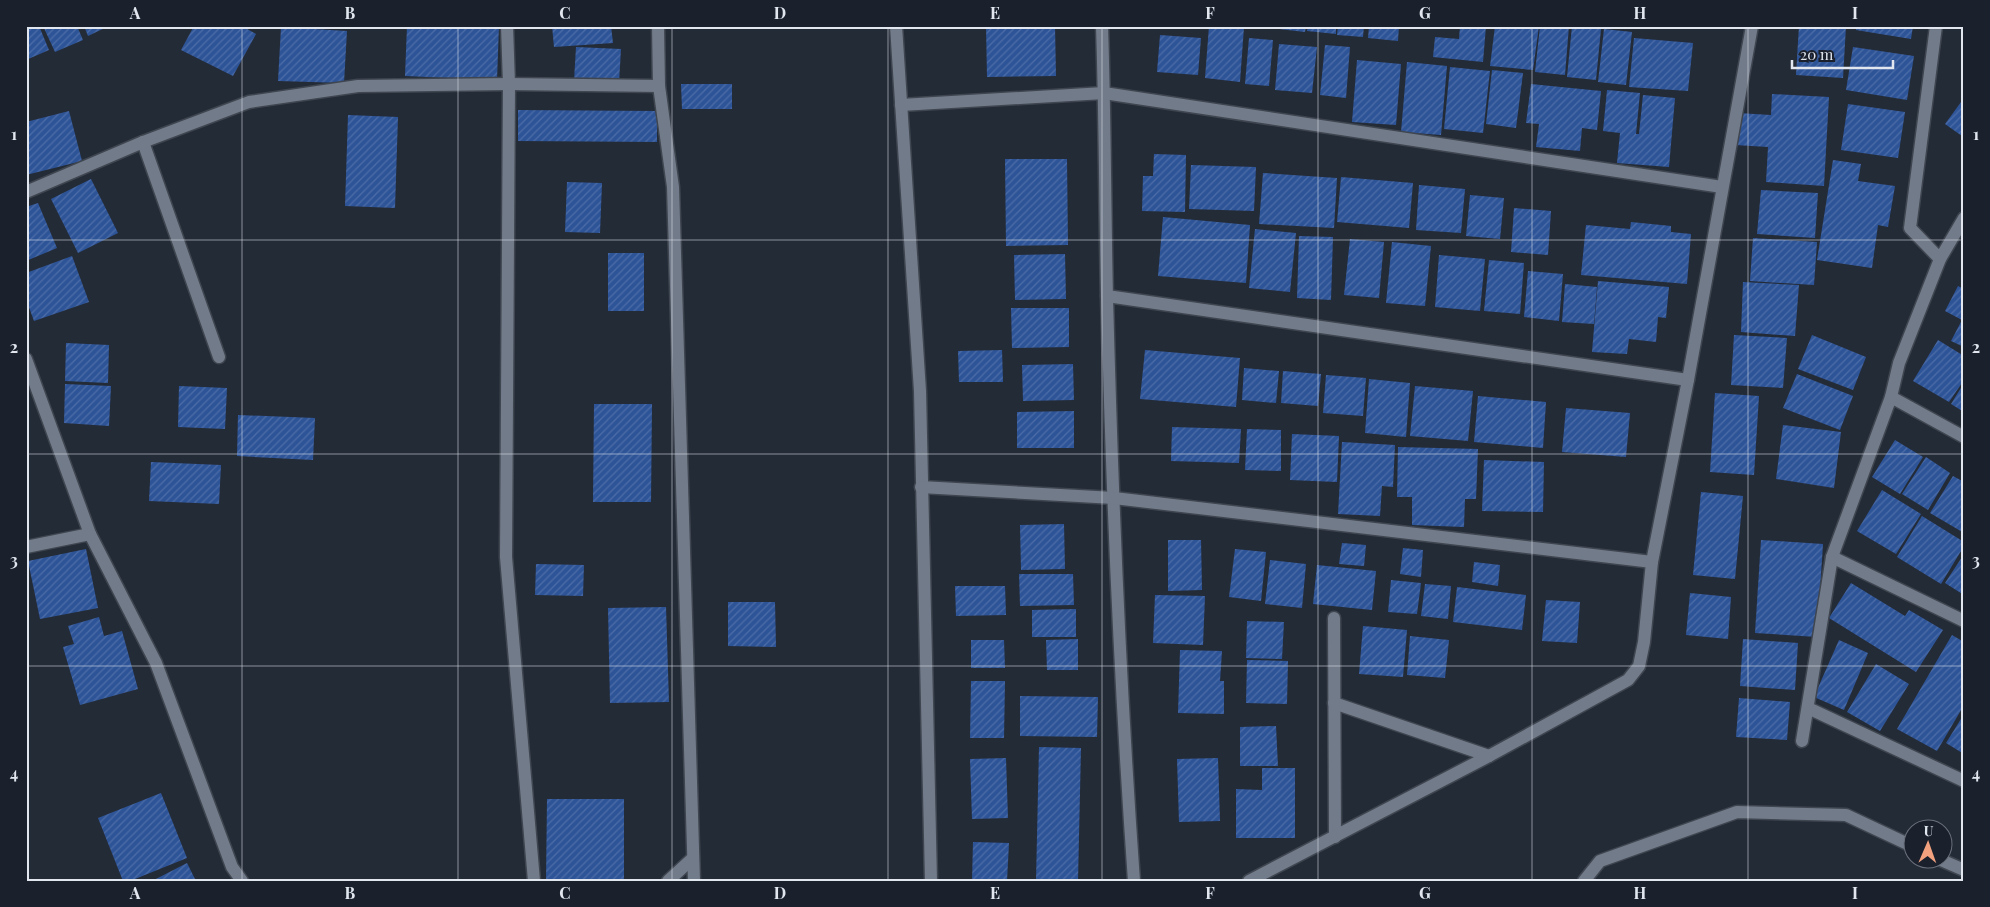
<svg xmlns="http://www.w3.org/2000/svg" width="1990" height="907" viewBox="0 0 1990 907" font-family="'Playfair Display',serif">
<style>
.building{fill:url(#building-hatch)}
.lines{fill:none;stroke-linecap:round;stroke-linejoin:round}
.minor-casing{stroke:#3f4650;stroke-width:15}
.minor{stroke:#727b8a;stroke-width:12}
.grid{fill:none;stroke:#e2e7ef;stroke-width:1;stroke-opacity:0.55}
.neatline{fill:none;stroke:#e2e7ef;stroke-width:2}
.grid-label{font-size:16px;text-anchor:middle;font-weight:bold;fill:#e2e7ef}
</style>
<defs>
<pattern id="building-hatch" width="6" height="6" patternUnits="userSpaceOnUse" patternTransform="scale(1.25)"><rect width="6" height="6" fill="#2e5498"/><path d="M-1 1l2-2M0 6l6-6M5 7l2-2" fill="none" stroke="#4c6da7"/></pattern>
</defs>
<rect width="100%" height="100%" fill="#232b37"/>
<g class="building">
<polygon points="26,26 39,26 49,50 26,60"/>
<polygon points="43,26 77,26 83,40 55,52"/>
<polygon points="84,26 109,26 88,36"/>
<polygon points="194,26 242,26 256,34 233,76 181,50"/>
<polygon points="407,26 499,26 497,80 405,76"/>
<polygon points="552,26 611,26 613,43 554,47"/>
<polygon points="986,26 1055,26 1056,76 987,77"/>
<polygon points="1209,26 1244,27 1240,82 1205,78"/>
<polygon points="1279,26 1306,26 1305,32 1279,29"/>
<polygon points="1308,26 1336,26 1336,34 1307,31"/>
<polygon points="1338,26 1364,26 1363,37 1337,35"/>
<polygon points="1369,26 1399,26 1398,41 1368,38"/>
<polygon points="1460,26 1486,26 1483,62 1433,57 1435,37 1459,39"/>
<polygon points="1495,26 1539,26 1533,70 1490,66"/>
<polygon points="1540,26 1569,26 1565,75 1535,72"/>
<polygon points="1572,26 1601,29 1596,80 1567,77"/>
<polygon points="1799,26 1846,26 1843,78 1796,75"/>
<polygon points="1856,26 1913,26 1911,39 1856,30"/>
<polygon points="281,27 347,31 344,83 278,81"/>
<polygon points="1604,29 1632,32 1626,85 1598,82"/>
<polygon points="1160,35 1201,38 1198,75 1157,72"/>
<polygon points="1249,38 1273,40 1269,86 1245,84"/>
<polygon points="1634,38 1693,43 1688,91 1629,87"/>
<polygon points="1279,44 1317,47 1312,93 1275,90"/>
<polygon points="1325,45 1350,47 1346,98 1320,95"/>
<polygon points="576,47 621,49 619,83 574,81"/>
<polygon points="1853,47 1914,56 1907,100 1846,90"/>
<polygon points="1357,60 1401,64 1396,125 1352,122"/>
<polygon points="1407,62 1447,66 1441,135 1401,132"/>
<polygon points="1450,67 1490,71 1483,133 1444,129"/>
<polygon points="1492,70 1523,73 1516,128 1486,124"/>
<polygon points="681,84 732,84 732,109 682,109"/>
<polygon points="1531,84 1601,91 1597,130 1582,128 1580,151 1536,147 1539,124 1526,123"/>
<polygon points="1607,90 1640,93 1636,134 1639,134 1643,95 1675,98 1669,167 1617,163 1620,133 1603,131"/>
<polygon points="1772,94 1829,97 1824,186 1766,182 1768,147 1735,145 1738,113 1771,115"/>
<polygon points="1964,98 1964,132 1962,136 1945,124"/>
<polygon points="1848,104 1905,112 1898,158 1841,150"/>
<polygon points="518,110 657,111 657,142 518,141"/>
<polygon points="69,111 82,161 26,175 26,122"/>
<polygon points="348,115 398,117 395,208 345,206"/>
<polygon points="1154,154 1186,155 1185,212 1142,211 1143,176 1153,176"/>
<polygon points="1005,159 1067,159 1068,245 1006,246"/>
<polygon points="1833,160 1861,164 1858,181 1895,186 1888,227 1878,225 1872,268 1817,260"/>
<polygon points="1191,165 1256,167 1254,211 1189,209"/>
<polygon points="1263,173 1337,178 1334,228 1259,224"/>
<polygon points="1341,177 1413,183 1409,228 1337,222"/>
<polygon points="91,179 118,233 78,253 51,199"/>
<polygon points="567,182 602,183 600,233 565,232"/>
<polygon points="1419,185 1465,189 1461,233 1416,230"/>
<polygon points="1761,190 1818,193 1815,238 1757,234"/>
<polygon points="1470,195 1504,198 1500,239 1466,236"/>
<polygon points="38,203 57,248 26,261 26,207"/>
<polygon points="1514,208 1551,211 1548,255 1511,252"/>
<polygon points="1163,217 1250,225 1246,283 1158,276"/>
<polygon points="1631,222 1671,226 1671,232 1691,234 1687,284 1581,275 1586,225 1630,229"/>
<polygon points="1255,229 1296,233 1290,292 1249,288"/>
<polygon points="1299,236 1333,237 1331,300 1297,298"/>
<polygon points="1753,238 1817,242 1814,285 1750,281"/>
<polygon points="1350,239 1384,242 1379,298 1344,295"/>
<polygon points="1392,242 1431,246 1425,306 1386,303"/>
<rect x="608" y="253" width="36" height="58"/>
<polygon points="1065,254 1066,299 1015,300 1014,255"/>
<polygon points="1439,255 1485,259 1480,311 1435,307"/>
<polygon points="72,256 89,302 34,321 26,299 26,273"/>
<polygon points="1489,260 1524,263 1520,314 1484,311"/>
<polygon points="1528,271 1563,274 1559,321 1524,317"/>
<polygon points="1598,281 1669,287 1666,318 1658,317 1656,342 1629,339 1627,354 1592,352"/>
<polygon points="1743,282 1799,285 1795,336 1741,332"/>
<polygon points="1565,284 1597,287 1594,324 1562,322"/>
<polygon points="1958,286 1964,289 1964,347 1951,341 1962,320 1945,311"/>
<polygon points="1011,308 1069,308 1069,347 1012,348"/>
<polygon points="1734,335 1787,338 1783,388 1731,385"/>
<polygon points="1812,335 1866,357 1853,390 1798,369"/>
<polygon points="1938,340 1964,356 1964,380 1949,402 1913,381"/>
<polygon points="66,343 109,345 108,383 65,381"/>
<polygon points="1002,350 1003,382 959,382 958,351"/>
<polygon points="1145,350 1240,358 1236,407 1140,399"/>
<polygon points="1073,364 1074,400 1023,401 1022,365"/>
<polygon points="1244,368 1279,371 1276,403 1242,400"/>
<polygon points="1283,371 1321,374 1318,406 1281,403"/>
<polygon points="1797,374 1853,396 1840,430 1783,408"/>
<polygon points="1326,375 1366,378 1363,416 1323,413"/>
<polygon points="1369,379 1410,383 1406,437 1365,433"/>
<polygon points="1964,383 1964,412 1951,404"/>
<polygon points="65,384 111,386 109,426 64,423"/>
<polygon points="179,386 227,388 225,429 178,427"/>
<polygon points="1415,386 1473,391 1468,441 1410,436"/>
<polygon points="1715,393 1759,396 1754,475 1710,472"/>
<polygon points="1478,396 1546,402 1543,448 1474,442"/>
<polygon points="594,404 652,404 651,502 593,502"/>
<polygon points="1566,408 1630,413 1626,457 1562,452"/>
<polygon points="1074,411 1074,448 1017,448 1017,412"/>
<polygon points="238,415 315,418 313,460 237,456"/>
<polygon points="1783,425 1841,432 1834,488 1776,479"/>
<polygon points="1172,427 1241,429 1239,463 1171,461"/>
<polygon points="1247,429 1281,430 1281,471 1245,470"/>
<polygon points="1292,434 1339,436 1337,482 1290,480"/>
<polygon points="1895,440 1923,457 1900,494 1872,477"/>
<polygon points="1342,442 1395,445 1393,487 1382,486 1380,516 1338,514"/>
<polygon points="1398,447 1478,449 1476,499 1465,499 1464,527 1412,525 1412,497 1397,497"/>
<polygon points="1926,457 1950,473 1928,510 1902,494"/>
<polygon points="1484,460 1544,462 1543,512 1482,511"/>
<polygon points="151,462 221,465 219,504 149,501"/>
<polygon points="1953,476 1964,482 1964,533 1930,513"/>
<polygon points="1882,490 1921,514 1896,554 1857,531"/>
<polygon points="1701,492 1743,496 1735,579 1693,575"/>
<polygon points="1922,516 1964,542 1964,546 1941,584 1897,557"/>
<polygon points="1064,524 1065,569 1021,570 1020,525"/>
<polygon points="1168,540 1201,540 1202,590 1168,591"/>
<polygon points="1761,540 1823,544 1817,637 1755,633"/>
<polygon points="1342,543 1366,545 1364,566 1339,564"/>
<polygon points="1403,548 1423,550 1421,577 1400,574"/>
<polygon points="86,549 98,608 40,619 28,561"/>
<polygon points="1235,549 1266,552 1261,601 1229,597"/>
<polygon points="1964,554 1964,595 1945,583"/>
<polygon points="1270,560 1306,564 1302,608 1265,604"/>
<polygon points="1474,562 1500,565 1498,586 1472,582"/>
<polygon points="536,564 584,565 583,596 535,595"/>
<polygon points="1317,565 1376,571 1372,610 1313,604"/>
<polygon points="1019,574 1073,574 1074,605 1020,606"/>
<polygon points="1391,580 1421,583 1417,614 1388,612"/>
<polygon points="1851,583 1905,616 1909,610 1943,630 1916,672 1829,618"/>
<polygon points="1425,584 1451,586 1448,619 1421,616"/>
<polygon points="955,586 1005,586 1006,615 956,616"/>
<polygon points="1457,587 1526,595 1522,630 1453,622"/>
<polygon points="1690,593 1731,597 1728,639 1686,635"/>
<polygon points="1155,595 1205,596 1203,645 1153,643"/>
<polygon points="1546,600 1580,602 1577,643 1542,641"/>
<polygon points="728,602 775,602 776,647 728,646"/>
<polygon points="666,607 669,702 610,703 608,608"/>
<polygon points="1076,609 1076,637 1032,637 1032,610"/>
<polygon points="99,617 104,636 122,631 138,689 80,705 63,647 74,644 68,626"/>
<polygon points="1247,621 1284,622 1282,659 1246,658"/>
<polygon points="1363,626 1407,630 1403,677 1359,674"/>
<polygon points="1952,635 1964,642 1964,705 1937,751 1897,729"/>
<polygon points="1410,636 1449,640 1445,678 1407,675"/>
<polygon points="1078,639 1078,670 1047,670 1046,640"/>
<polygon points="1743,639 1798,643 1795,690 1740,686"/>
<polygon points="971,640 1004,640 1005,668 971,668"/>
<polygon points="1839,640 1868,653 1844,710 1814,697"/>
<polygon points="1180,650 1222,651 1220,681 1224,681 1224,714 1178,713"/>
<polygon points="1247,660 1288,661 1287,704 1246,703"/>
<polygon points="1876,664 1909,684 1880,731 1847,712"/>
<polygon points="971,681 1005,681 1004,738 970,738"/>
<polygon points="1020,696 1098,697 1097,737 1020,736"/>
<polygon points="1739,698 1790,702 1787,740 1736,737"/>
<polygon points="1964,714 1964,754 1946,743"/>
<polygon points="1276,726 1278,766 1240,766 1240,727"/>
<polygon points="1039,747 1081,748 1078,881 1036,881"/>
<polygon points="1006,758 1008,818 972,819 970,759"/>
<polygon points="1218,758 1220,821 1179,822 1177,759"/>
<polygon points="1262,768 1295,768 1295,838 1236,838 1236,789 1262,790"/>
<polygon points="161,793 187,858 130,881 123,881 98,818"/>
<polygon points="547,799 624,799 624,881 546,881"/>
<polygon points="973,842 1009,843 1007,881 972,881"/>
<polygon points="187,863 196,881 152,881"/>
</g>
<g class="lines">
<g class="minor-casing">
<g id="minor">
<polyline points="507,26 509,84 506,557 534,881"/>
<polyline points="658,26 659,86 673,187 694,881"/>
<polyline points="896,26 920,391 931,881"/>
<path d="M 1102,26 C 1105,116 1105,207 1107,297 C 1112,492 1120,686 1134,881"/>
<polyline points="1936,26 1910,228 1940,259"/>
<polyline points="901,105 1104,93 1722,187"/>
<polyline points="143,142 219,357"/>
<polyline points="26,192 143,142 249,102 358,86 509,84 659,86"/>
<polyline points="1107,296 1688,380"/>
<polyline points="26,359 90,534 156,663 232,867 242,881"/>
<polyline points="1891,397 1964,437"/>
<polyline points="921,487 1114,498 1652,562"/>
<polyline points="26,547 90,534"/>
<polyline points="1832,557 1964,621"/>
<polyline points="1334,618 1335,837"/>
<polyline points="1334,703 1489,756"/>
<polyline points="1808,708 1964,781"/>
<polyline points="1802,741 1832,557 1891,397 1899,363 1940,259 1964,218"/>
<polyline points="1941,860 1964,870"/>
<polyline points="668,881 693,858"/>
<polyline points="1249,881 1489,756 1628,680 1639,666 1644,642 1652,562 1688,380 1752,26"/>
<polyline points="1584,881 1600,861 1737,812 1846,815 1912,846"/>
</g>
</g>
<use href="#minor" class="minor"/>
</g>
<path class="grid" d="M 242,26 L 242,881M 458,26 L 458,881M 672,26 L 672,881M 888,26 L 888,881M 1102,26 L 1102,881M 1318,26 L 1318,881M 1532,26 L 1532,881M 1748,26 L 1748,881M 26,240 L 1964,240M 26,454 L 1964,454M 26,666 L 1964,666"/>
<rect width="1990" height="907" fill="none" stroke="#1a212d" stroke-width="55"/>
<g transform="translate(1928 844) rotate(2)"><circle r="24" fill="#1a212d" stroke="#6a707b"/>
<path d="M0-4L9 19L0 12L-9 19Z" fill="#f2a17e"/>
<text y="-8" font-size="14" font-weight="bold" text-anchor="middle" fill="#e2e7ef">U</text>
</g>
<path d="M1792 60v8h101v-8" fill="none" stroke="#e2e7ef" stroke-width="2.5"/>
<text x="1800" y="60" font-size="15" fill="#e2e7ef" stroke="#1a212d" stroke-width="4" paint-order="stroke">20 m</text>
<rect x="28" y="28" width="1934" height="852" class="neatline"/>
<g class="grid-label">
<text x="135" y="19">A</text>
<text x="350" y="19">B</text>
<text x="565" y="19">C</text>
<text x="780" y="19">D</text>
<text x="995" y="19">E</text>
<text x="1210" y="19">F</text>
<text x="1425" y="19">G</text>
<text x="1640" y="19">H</text>
<text x="1855" y="19">I</text>
<text x="14" y="140">1</text>
<text x="1976" y="140">1</text>
<text x="14" y="353">2</text>
<text x="1976" y="353">2</text>
<text x="14" y="566">3</text>
<text x="1976" y="566">3</text>
<text x="14" y="779">4</text>
<text x="1976" y="779">4</text>
<text x="135" y="899">A</text>
<text x="350" y="899">B</text>
<text x="565" y="899">C</text>
<text x="780" y="899">D</text>
<text x="995" y="899">E</text>
<text x="1210" y="899">F</text>
<text x="1425" y="899">G</text>
<text x="1640" y="899">H</text>
<text x="1855" y="899">I</text>
</g>
</svg>
